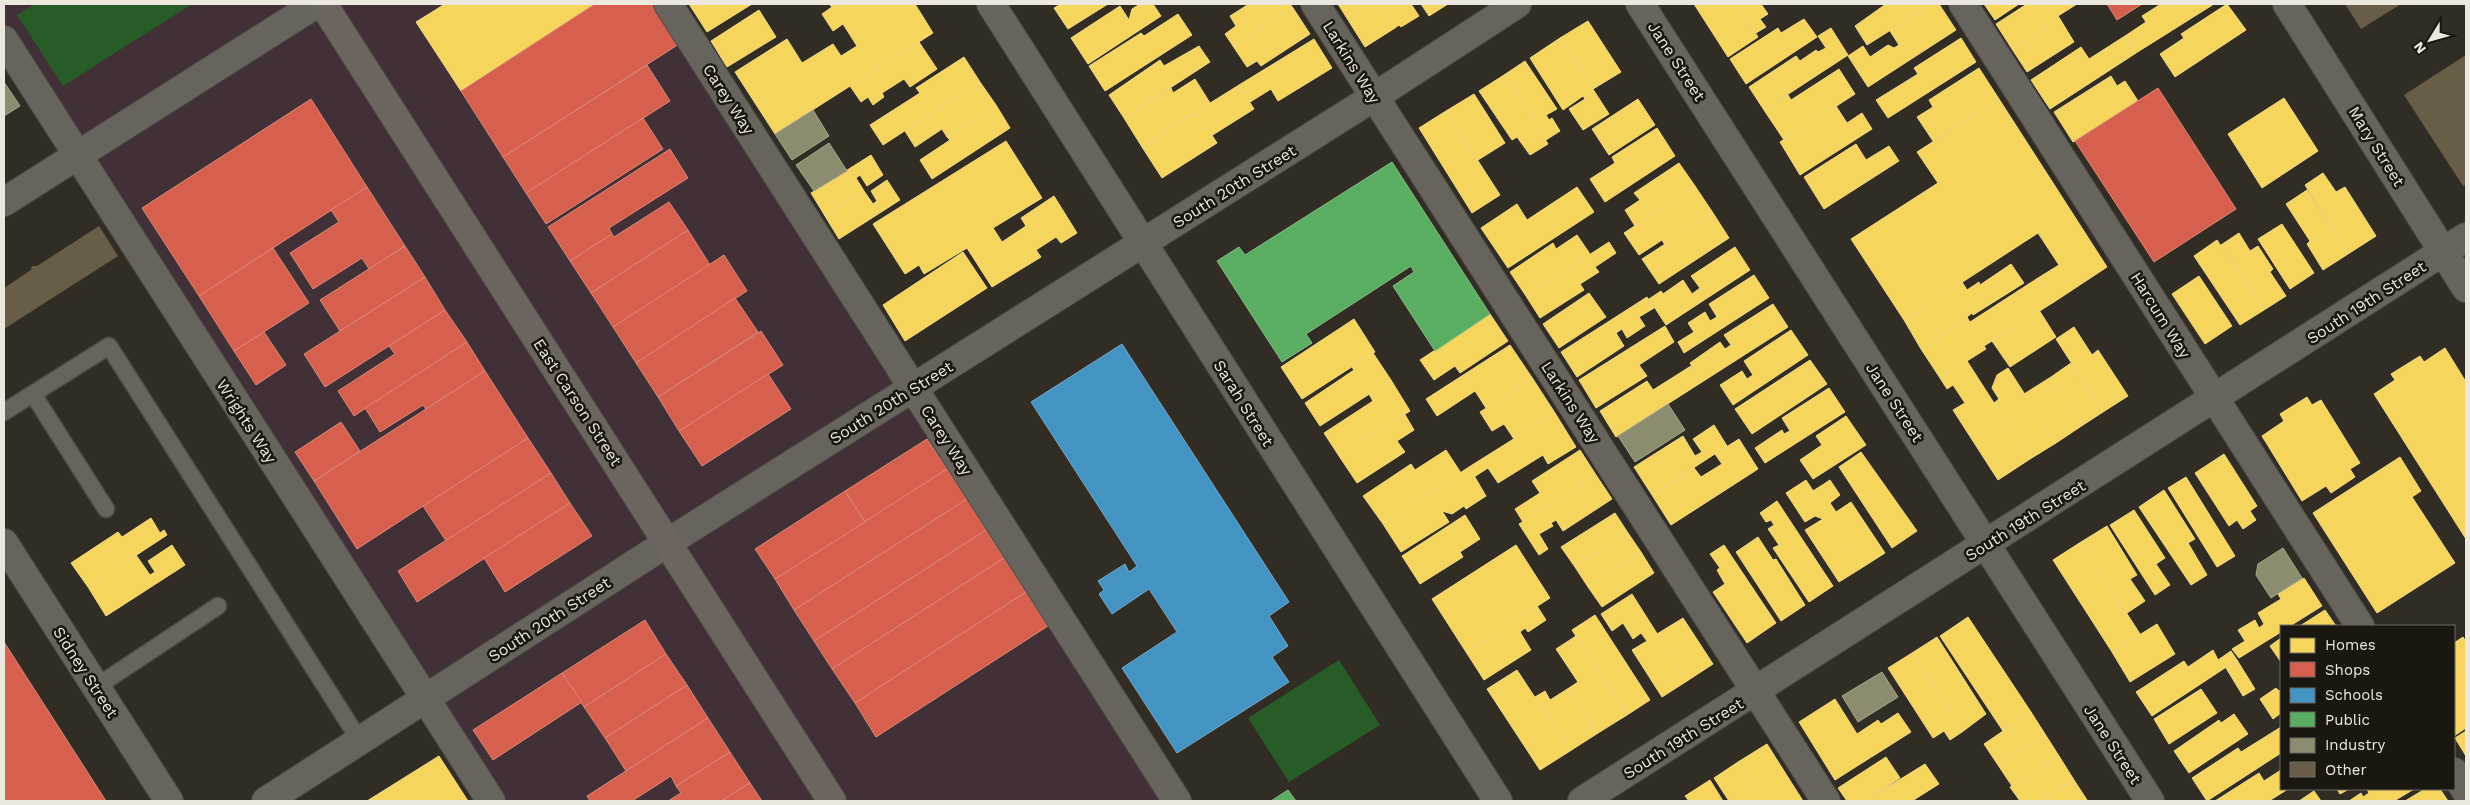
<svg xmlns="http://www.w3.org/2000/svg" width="2470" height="805" viewBox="0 0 2470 805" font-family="'Work Sans',sans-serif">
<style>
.commercial{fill:#413036}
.green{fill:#275c27}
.homes{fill:#f6d55c;stroke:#f3db83}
.shops{fill:#d6604d;stroke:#dd8978}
.schools{fill:#4393c3;stroke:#76accb}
.public{fill:#5aae61;stroke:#86bf86}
.industry{fill:#8c8c6e;stroke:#a9a890}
.building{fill:#685d46}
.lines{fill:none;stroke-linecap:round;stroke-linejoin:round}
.service-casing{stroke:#4f4b44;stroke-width:19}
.minor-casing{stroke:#4f4b44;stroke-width:30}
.primary-casing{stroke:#4f4b44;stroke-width:30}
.service{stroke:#67645d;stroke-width:16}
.minor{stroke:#67645d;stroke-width:28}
.primary{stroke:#6c645e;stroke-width:28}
.labels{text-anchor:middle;stroke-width:5;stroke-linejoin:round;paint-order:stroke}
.street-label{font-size:16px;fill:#ede8de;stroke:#1a1710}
</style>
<rect width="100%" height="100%" fill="#312d24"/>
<polygon class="commercial" points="4,4 668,4 1179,801 504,801 4,26"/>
<g class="green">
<polygon points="35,4 192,4 63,86 17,15"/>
<polygon points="1339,660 1380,725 1289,782 1248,718"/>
</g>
<g class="homes">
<polygon points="445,4 595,4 461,91 416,22"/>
<polygon points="689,4 752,4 707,32"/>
<polygon points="829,4 915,4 933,33 775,134 735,72 787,39 802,63 833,44 841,56 857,46 843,24 833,31 822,14 832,7"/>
<polygon points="1061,4 1108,4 1068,29 1054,8"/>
<polygon points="1140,4 1153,4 1161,16 1088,64 1071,38 1120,6 1129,20 1132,9"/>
<polygon points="1249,4 1290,4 1293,8 1233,46 1225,34 1236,26 1230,16"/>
<polygon points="1338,4 1380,4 1395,28 1365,47"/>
<polygon points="1380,4 1411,4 1419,16 1401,27 1399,25 1395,28"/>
<polygon points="1421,4 1448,4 1429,16"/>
<polygon points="1694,4 1737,4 1758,37 1728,57"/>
<polygon points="1737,4 1761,4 1768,14 1760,19 1766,27 1756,33"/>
<polygon points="1886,4 1932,4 1867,45 1855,26"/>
<polygon points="1932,4 1939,4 1956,30 1868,87 1848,56 1863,46 1870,57 1888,45 1894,48 1899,45 1890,31"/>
<polygon points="1984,4 2019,4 1995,20"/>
<polygon points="2027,4 2077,4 2058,16 2060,19 2012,49 1996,24"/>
<polygon points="2161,4 2214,4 2136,53 2125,36 2146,22 2142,16"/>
<polygon points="2227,4 2246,30 2175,77 2160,54 2184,38 2181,34"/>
<polygon points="1293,8 1310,34 1261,66 1257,61 1247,67 1233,46"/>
<polygon points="759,10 776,37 727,67 711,41"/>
<polygon points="1178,14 1192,35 1105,91 1089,66 1141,33 1144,36"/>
<polygon points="1804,19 1817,37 1746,84 1730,59 1778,28 1781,33"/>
<polygon points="2060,19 2074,42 2027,72 2012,49"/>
<polygon points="1588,21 1621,72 1593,89 1560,38"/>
<polygon points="1831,28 1848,55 1764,110 1749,87 1796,56 1800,61 1816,50 1818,52 1826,48 1818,36"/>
<polygon points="2125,36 2136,53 2050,109 2031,80 2081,47 2089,59"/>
<polygon points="1560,38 1609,114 1583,130 1569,109 1585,99 1583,96 1563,110 1530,58"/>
<polygon points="1961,38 1976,62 1888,118 1876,100 1918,74 1914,68"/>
<polygon points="1314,39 1332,68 1278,101 1271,89 1250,102 1239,85"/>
<polygon points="919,42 937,69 910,87 904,79 882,93 884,97 873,105 868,97 861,102 850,86"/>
<polygon points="1199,46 1210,62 1124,118 1109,95 1160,60 1164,66"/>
<polygon points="964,57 980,82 883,145 870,125 920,93 916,88"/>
<polygon points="1525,61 1557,109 1546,115 1549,120 1552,118 1560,131 1546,140 1504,75"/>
<polygon points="1979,68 1999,99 1933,141 1917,117 1933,107 1929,100"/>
<polygon points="1839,69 1855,94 1784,140 1764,110 1788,95 1791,100"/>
<polygon points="1504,75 1548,144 1530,155 1517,137 1512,140 1479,91"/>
<polygon points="2111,76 2117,86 2125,81 2138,101 2073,142 2054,112"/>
<polygon points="1195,79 1210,103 1142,147 1124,118 1171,88 1173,93"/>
<polygon points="980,82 996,105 947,137 942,129 915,147 905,131"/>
<polygon points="1239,85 1254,109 1211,136 1200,117 1191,115"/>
<polygon points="1474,94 1505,143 1478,160 1446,111"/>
<polygon points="2284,98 2318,151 2262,188 2228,134"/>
<polygon points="1638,99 1655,125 1609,155 1592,129"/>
<polygon points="1999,99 2107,267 2054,302 2038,278 2059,265 2038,233 1904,320 1851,239 1938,183 1917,152"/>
<polygon points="996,105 1010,128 932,179 920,160 950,140 947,137"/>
<polygon points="1836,106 1847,123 1862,113 1872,129 1800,175 1780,142"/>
<polygon points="1446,111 1500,195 1472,213 1419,128"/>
<polygon points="1191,115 1200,117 1217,143 1162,178 1142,147"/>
<polygon points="1657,128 1675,156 1605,202 1590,179 1615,163 1612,157"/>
<polygon points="1006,141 1042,198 993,228 1002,242 1026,226 1021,218 1054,196 1077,233 1061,243 1056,237 1036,250 1041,257 992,287 967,248 924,274 919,265 905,274 873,224"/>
<polygon points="1856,144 1866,160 1889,146 1899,161 1824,209 1804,177"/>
<polygon points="871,155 883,175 867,186 860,175 856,178 864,191 825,216 811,193"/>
<polygon points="1679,163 1695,186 1635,226 1625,210 1640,200 1634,193"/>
<polygon points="2323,173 2336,192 2345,187 2376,236 2348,254 2305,185"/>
<polygon points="887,180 900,200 839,239 825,216 864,191 873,204 877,201 871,191"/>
<polygon points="1695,186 1713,213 1665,245 1662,240 1639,255 1624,233"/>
<polygon points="1577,187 1594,212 1508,268 1481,228 1517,204 1527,220"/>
<polygon points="2307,190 2348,254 2323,270 2307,244 2310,241 2286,204"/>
<polygon points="1713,213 1729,238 1659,284 1642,259"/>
<polygon points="2282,224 2314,273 2290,289 2258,239"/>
<polygon points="2239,233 2250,251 2258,246 2273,269 2270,272 2286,296 2264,310 2221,245"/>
<polygon points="1577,235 1590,254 1526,296 1510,272 1553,243 1556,249"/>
<polygon points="2217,240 2264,310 2240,325 2194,256"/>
<polygon points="1609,242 1616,253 1595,267 1599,272 1580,284 1584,290 1540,318 1526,296"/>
<polygon points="1735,247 1750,270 1666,325 1649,299 1661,291 1663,294 1683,280 1692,294 1700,288 1691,276"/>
<polygon points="963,252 987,288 905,341 883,305"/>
<polygon points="2011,264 2024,283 1973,315 1972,313 1967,317 1968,319 1921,349 1904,320 1962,282 1967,290 1979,282 1980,285"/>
<polygon points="1754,275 1769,298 1684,353 1678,342 1694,332 1688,323 1705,312 1710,321 1717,317 1709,304"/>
<polygon points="2199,276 2232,326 2205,344 2172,294"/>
<polygon points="2038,278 2054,302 1984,346 1986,349 1940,378 1921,349 1968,319 1970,322"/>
<polygon points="1589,293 1606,317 1559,348 1543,324"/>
<polygon points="1647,297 1654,308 1639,317 1645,326 1627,338 1622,329 1616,333 1624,346 1577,377 1561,352"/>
<polygon points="1773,304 1788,327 1702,382 1690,363 1720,342 1725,349 1731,345 1724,335"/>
<polygon points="2039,310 2056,337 2010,367 1992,341"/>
<polygon points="1490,314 1508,341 1460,373 1455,366 1434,380 1420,360"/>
<polygon points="1354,319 1375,352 1302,399 1281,367"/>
<polygon points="1665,326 1674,342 1639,365 1647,376 1596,408 1579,380"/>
<polygon points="2074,327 2092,355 2098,350 2128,396 2103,412 2056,339"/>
<polygon points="1791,330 1808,355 1733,405 1720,385 1742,371 1747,379 1753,375 1744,361"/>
<polygon points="1510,345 1533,379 1486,408 1475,391 1437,416 1426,399"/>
<polygon points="2445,348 2466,382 2466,539 2374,394 2395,380 2391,374 2420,356 2424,362"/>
<polygon points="1373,353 1391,380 1320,426 1305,403 1354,370 1352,367"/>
<polygon points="1810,360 1827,384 1752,434 1735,409"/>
<polygon points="1967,361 2030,459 1998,480 1953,410 1965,403 1953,385 1947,389 1940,378"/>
<polygon points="2071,363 2103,412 2083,425 2051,377"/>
<polygon points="1691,366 1702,382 1616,437 1600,411 1647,381 1653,390"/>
<polygon points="2008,368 2056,443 2030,459 1994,403 1999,399 1992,388 1997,375"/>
<polygon points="2051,377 2083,425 2056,443 2024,394"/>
<polygon points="1533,379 1555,413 1514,439 1504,424 1492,431 1480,412"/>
<polygon points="1391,380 1410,411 1339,456 1324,433 1373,401 1369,394"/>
<polygon points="1829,388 1845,412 1765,463 1755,448 1782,430 1784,434 1790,431 1782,418"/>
<polygon points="2307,397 2312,405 2321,400 2360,463 2350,469 2355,477 2331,493 2326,486 2302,501 2262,436 2284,421 2280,414"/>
<polygon points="1404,413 1414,430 1397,441 1405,452 1357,483 1339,456"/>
<polygon points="1555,413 1576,447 1548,464 1543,455 1498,483 1488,468 1474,477 1469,467"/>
<polygon points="1846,416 1866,445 1813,479 1800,460 1822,445 1816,436"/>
<polygon points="1714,425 1727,446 1652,495 1634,467 1683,436 1695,456 1702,452 1693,439"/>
<polygon points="1739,439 1758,469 1671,525 1652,495 1694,468 1701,477 1722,464 1715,454"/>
<polygon points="1446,450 1461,473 1383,524 1363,496 1411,464 1415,470"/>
<polygon points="1580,450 1596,475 1523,522 1515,509 1540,493 1532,481"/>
<polygon points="1861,452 1917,531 1892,548 1839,467"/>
<polygon points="2224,454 2257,506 2250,511 2256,520 2243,529 2237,520 2229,526 2195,473"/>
<polygon points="2400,457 2421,491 2412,497 2455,563 2377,613 2313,513"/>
<polygon points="1469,467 1486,496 1466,509 1464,506 1452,514 1442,511 1449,522 1401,552 1383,524"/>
<polygon points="1596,475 1612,499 1563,531 1556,520 1551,523 1553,526 1539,534 1548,549 1539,555 1519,524"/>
<polygon points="2186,477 2235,556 2217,567 2168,488"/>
<polygon points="1806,480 1863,567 1839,582 1805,530 1823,519 1815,516 1805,522 1786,493"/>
<polygon points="1830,480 1840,495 1830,503 1836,512 1851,502 1885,553 1863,567 1813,491"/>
<polygon points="2164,490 2195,539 2188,543 2207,575 2191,585 2139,507"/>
<polygon points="1777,501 1833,586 1809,602 1773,548 1779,545 1768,529 1774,525 1771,520 1766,522 1760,513"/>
<polygon points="2134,510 2165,558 2156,564 2170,585 2155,595 2110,525"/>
<polygon points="1615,513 1628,533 1575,567 1561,547"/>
<polygon points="1465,515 1480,539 1460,552 1463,557 1420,584 1402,556"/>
<polygon points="151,518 160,533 164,530 167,535 88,587 71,563 118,532 122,537"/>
<polygon points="2107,526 2137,575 2130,579 2145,601 2127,613 2081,542"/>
<polygon points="1628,533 1641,552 1588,587 1575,567"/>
<polygon points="1758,537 1773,560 1776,559 1805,605 1781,621 1736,552"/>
<polygon points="2081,542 2140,634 2112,652 2053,560"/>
<polygon points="172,545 185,565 106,616 88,587 136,555 150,575 155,572 148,561"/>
<polygon points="1516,545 1550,598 1466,652 1432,599"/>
<polygon points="1724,545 1776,623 1747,643 1713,592 1725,584 1717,570 1720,568 1710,554"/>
<polygon points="1641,552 1654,573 1602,607 1588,587"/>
<polygon points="2304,578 2322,606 2290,626 2281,626 2281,632 2239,658 2232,649 2245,641 2238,630 2255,620 2259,628 2264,624 2258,613 2281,599 2278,594"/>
<polygon points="1632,594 1687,681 1662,697 1632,650 1647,641 1641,633 1633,639 1623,623 1612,631 1601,614"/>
<polygon points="1537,606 1546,620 1528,632 1525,628 1520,632 1531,650 1484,680 1466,652"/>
<polygon points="2325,610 2336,626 2300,626"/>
<polygon points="1595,615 1650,700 1627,715 1572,630"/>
<polygon points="1968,617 2031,712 2003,731 1940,636"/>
<polygon points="1683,618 1713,664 1687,681 1657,634"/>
<polygon points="2157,624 2175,654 2130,682 2112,652"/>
<polygon points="1576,636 1627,715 1598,733 1569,688 1578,682 1556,649"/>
<polygon points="1937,637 1986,714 1962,732 1912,653"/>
<polygon points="2463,637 2466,642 2466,664 2454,672 2454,643"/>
<polygon points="2281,638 2281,662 2270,646"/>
<polygon points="2213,650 2218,660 2231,651 2237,660 2152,716 2136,692 2184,661 2188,667"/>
<polygon points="1912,653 1962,732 1950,740 1944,731 1933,738 1888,668"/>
<polygon points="2237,660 2255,689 2243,696 2226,668"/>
<polygon points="2466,664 2466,691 2454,700 2454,672"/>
<polygon points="1517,670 1570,751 1540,770 1487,689"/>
<polygon points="1569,688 1598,733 1570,751 1535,697 1545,691 1550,700"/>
<polygon points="2276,688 2279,691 2281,690 2281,713 2273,719 2260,699"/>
<polygon points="2201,689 2217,713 2169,744 2154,719"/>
<polygon points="2466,691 2466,728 2454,736 2454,700"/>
<polygon points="1835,699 1857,734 1878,720 1881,724 1898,713 1911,732 1835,780 1799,722"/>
<polygon points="2031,712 2045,734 1998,765 1984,744"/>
<polygon points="2234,714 2248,734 2189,773 2174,751 2219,720 2221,723"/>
<polygon points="2281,727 2281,753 2207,801 2192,778 2238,748 2241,752"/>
<polygon points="2466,731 2466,756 2455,738"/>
<polygon points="2045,734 2059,756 2012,786 1998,765"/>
<polygon points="1767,744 1803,801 1763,801 1738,762"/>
<polygon points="439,756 468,801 367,801"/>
<polygon points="2059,756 2074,780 2040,801 2020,801 2010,787"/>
<polygon points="1886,757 1900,778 1865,801 1847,801 1838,788"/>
<polygon points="1738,762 1763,801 1729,801 1714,778"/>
<polygon points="1925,764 1939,784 1912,801 1865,801"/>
<polygon points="2281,770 2281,789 2288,789 2269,801 2215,801 2259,773 2264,781"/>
<polygon points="1710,780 1723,801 1689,801 1685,796"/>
<polygon points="2074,780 2087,800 2084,801 2040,801"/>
<polygon points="2337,789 2349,789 2340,794"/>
<polygon points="2367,789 2414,789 2394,801 2349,801 2361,793 2363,797 2369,793"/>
<polygon points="2425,789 2440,789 2448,801 2405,801"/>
<polygon points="2314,791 2321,801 2299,801"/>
</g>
<g class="shops">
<polygon points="595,4 653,4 679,44 503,157 461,91"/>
<polygon points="2107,4 2142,4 2117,20"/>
<polygon points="647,65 670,101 526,193 503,157"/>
<polygon points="2158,88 2236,209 2154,262 2075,141"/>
<polygon points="311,99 367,187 199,296 142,208"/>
<polygon points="643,118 663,149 546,224 526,193"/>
<polygon points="670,149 688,178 609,228 612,234 570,261 548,227"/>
<polygon points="367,187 405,246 369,269 362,258 313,289 290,253 339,222 331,210"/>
<polygon points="669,202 688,230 591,293 570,261 612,234 614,237"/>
<polygon points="688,230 710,265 613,327 591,293"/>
<polygon points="405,246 425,277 340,331 320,300"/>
<polygon points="273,248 309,303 234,351 199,296"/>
<polygon points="724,255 747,291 636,363 613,327"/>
<polygon points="425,277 445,310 325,387 304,354"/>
<polygon points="735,298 758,332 658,397 636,363"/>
<polygon points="445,310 467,342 354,416 338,391 395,354 389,346"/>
<polygon points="761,331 783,365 679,431 658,397"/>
<polygon points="264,332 286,365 256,385 234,351"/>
<polygon points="467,342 485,371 426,409 423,405 380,432 365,408"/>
<polygon points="485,371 528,438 357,549 314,481"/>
<polygon points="768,374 791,409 702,466 679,431"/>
<polygon points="341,422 360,451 314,481 295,452"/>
<polygon points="528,438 551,473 446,541 423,506"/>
<polygon points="927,439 947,469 865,522 845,491"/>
<polygon points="947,469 967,499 794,610 775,579"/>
<polygon points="551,473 570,503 417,602 398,571"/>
<polygon points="845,491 865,522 775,579 755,549"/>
<polygon points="967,499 986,530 814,641 794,610"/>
<polygon points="570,503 592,536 505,592 484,558"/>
<polygon points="986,530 1004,558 832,669 814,641"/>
<polygon points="1004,558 1026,592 855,703 832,669"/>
<polygon points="1026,592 1048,626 876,737 855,703"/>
<polygon points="645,620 666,654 584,707 562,673"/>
<polygon points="4,642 106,801 4,801"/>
<polygon points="666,654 687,685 605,738 584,707"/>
<polygon points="562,673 582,702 493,760 473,730"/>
<polygon points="687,685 708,718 626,771 605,738"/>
<polygon points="708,718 730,752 676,786 671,776 632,801 590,801 587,796"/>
<polygon points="730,752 750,783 721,801 668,801 681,793 676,786"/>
<polygon points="750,783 762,801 721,801"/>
</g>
<polygon class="schools" points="1122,344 1289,602 1269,616 1288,646 1272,657 1289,682 1177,753 1122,668 1177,632 1149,589 1112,614 1099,594 1104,590 1098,581 1125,564 1129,572 1137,566 1031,402"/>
<g class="public">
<polygon points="1392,162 1490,314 1435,351 1393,286 1414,272 1411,266 1306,334 1312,343 1282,362 1217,261 1239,247 1245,255"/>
<polygon points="1288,790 1296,801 1271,801"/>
</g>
<g class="industry">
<polygon points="4,82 20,106 4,116"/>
<polygon points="813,110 829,136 792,160 775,134"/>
<polygon points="829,143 847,171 814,191 796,165"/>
<polygon points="1668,404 1685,430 1635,462 1618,436"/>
<polygon points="2283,548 2302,578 2271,598 2256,575 2258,564"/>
<polygon points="1882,672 1898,697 1858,722 1842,696"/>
</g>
<g class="building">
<polygon points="2345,4 2401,4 2361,29"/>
<polygon points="2466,55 2466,184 2463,186 2404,95"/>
<polygon points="99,226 118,256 4,329 4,288 31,270 32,266 37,266"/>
</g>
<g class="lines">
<g class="service-casing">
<g id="service">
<polyline points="33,394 106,509"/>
<polyline points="4,412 109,346 360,741"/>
<polyline points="96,687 218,606"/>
</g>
</g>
<g class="minor-casing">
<g id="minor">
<polyline points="668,4 1177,801"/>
<polyline points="991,4 1498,801"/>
<polyline points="1315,4 1826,801"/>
<polyline points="1640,4 2150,801"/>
<polyline points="1963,4 2360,626"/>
<polyline points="2287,4 2466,288"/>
<polyline points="4,40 491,801"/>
<polyline points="4,202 316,4"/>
<polyline points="4,543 169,801"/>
<polyline points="2454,772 2466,791"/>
<polyline points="266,801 667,543 1374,97 1517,4"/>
<polyline points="1582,801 2466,237"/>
</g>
</g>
<g class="primary-casing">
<polyline id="primary" points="323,4 832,801"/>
</g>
<use href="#service" class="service"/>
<use href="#minor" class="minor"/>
<use href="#primary" class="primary"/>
</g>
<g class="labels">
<g class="street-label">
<text transform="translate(1677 61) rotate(57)" y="6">Jane Street</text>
<text transform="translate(1352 62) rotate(58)" y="6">Larkins Way</text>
<text transform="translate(729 99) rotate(57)" y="6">Carey Way</text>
<text transform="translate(2377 146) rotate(58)" y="6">Mary Street</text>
<text transform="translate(1234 186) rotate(-32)" y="6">South 20th Street</text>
<text transform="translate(2366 302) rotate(-33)" y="6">South 19th Street</text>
<text transform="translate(2161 315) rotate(58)" y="6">Harcum Way</text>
<text transform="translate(578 402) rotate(57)" y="6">East Carson Street</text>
<text transform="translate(891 402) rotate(-32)" y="6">South 20th Street</text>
<text transform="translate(1571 402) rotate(57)" y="6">Larkins Way</text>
<text transform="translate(1895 402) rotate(57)" y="6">Jane Street</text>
<text transform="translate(1244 403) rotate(58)" y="6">Sarah Street</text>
<text transform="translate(247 421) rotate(57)" y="6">Wrights Way</text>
<text transform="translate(947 440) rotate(57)" y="6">Carey Way</text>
<text transform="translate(2025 520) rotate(-32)" y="6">South 19th Street</text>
<text transform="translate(549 619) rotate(-33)" y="6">South 20th Street</text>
<text transform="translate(86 672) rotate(57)" y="6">Sidney Street</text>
<text transform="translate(1683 738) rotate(-32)" y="6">South 19th Street</text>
<text transform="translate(2113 744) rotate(57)" y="6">Jane Street</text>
</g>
</g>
<rect width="2470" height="805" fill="none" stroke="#ede8de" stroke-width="10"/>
<rect x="2280" y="625" width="175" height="165" fill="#1a1710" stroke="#6e6b62"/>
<rect x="2290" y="638" width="25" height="15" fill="#f6d55c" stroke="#6e6b62"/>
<text x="2325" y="650" font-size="15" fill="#ede8de">Homes</text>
<rect x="2290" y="662" width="25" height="15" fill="#d6604d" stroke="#6e6b62"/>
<text x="2325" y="675" font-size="15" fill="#ede8de">Shops</text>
<rect x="2290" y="688" width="25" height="15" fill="#4393c3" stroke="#6e6b62"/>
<text x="2325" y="700" font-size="15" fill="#ede8de">Schools</text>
<rect x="2290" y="712" width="25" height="15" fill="#5aae61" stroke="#6e6b62"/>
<text x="2325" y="725" font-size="15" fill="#ede8de">Public</text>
<rect x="2290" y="738" width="25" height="15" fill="#8c8c6e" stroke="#6e6b62"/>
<text x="2325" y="750" font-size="15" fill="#ede8de">Industry</text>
<rect x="2290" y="762" width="25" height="15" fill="#685d46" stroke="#6e6b62"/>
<text x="2325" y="775" font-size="15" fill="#ede8de">Other</text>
<g transform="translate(2430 40) rotate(233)" stroke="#1a1710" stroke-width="4" paint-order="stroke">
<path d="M0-4L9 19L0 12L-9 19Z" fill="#ede8de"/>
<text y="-8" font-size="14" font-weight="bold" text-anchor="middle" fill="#ede8de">N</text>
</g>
</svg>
